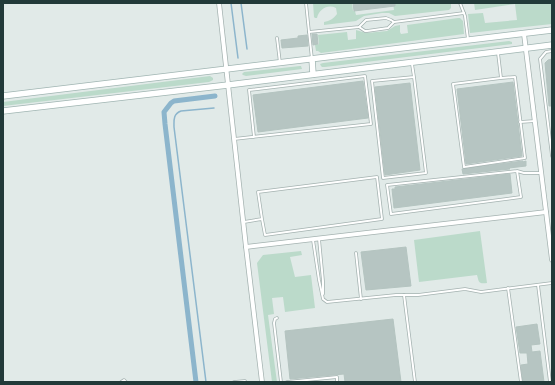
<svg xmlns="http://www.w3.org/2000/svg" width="555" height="385" viewBox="0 0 555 385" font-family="'Nunito Sans',sans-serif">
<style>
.green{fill:#bbdaca}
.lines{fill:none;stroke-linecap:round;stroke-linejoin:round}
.stream{stroke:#8cb5cc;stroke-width:1.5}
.canal{stroke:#8cb5cc;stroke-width:5}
.building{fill:#b6c5c2;stroke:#b4c4c0}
.lane-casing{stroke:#a4b2b0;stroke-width:3.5}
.street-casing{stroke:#a4b2b0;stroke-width:5.5}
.secondary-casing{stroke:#a0b5b2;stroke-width:7}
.lane{stroke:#fff;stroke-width:2}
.street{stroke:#fff;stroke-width:4}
.secondary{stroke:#fff;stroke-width:5.5}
</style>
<rect width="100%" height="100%" fill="#e1eae8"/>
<g class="green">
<path d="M 313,3 L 352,3 L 353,11 L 355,11 L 356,15 L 394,10 L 393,3 L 451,3 L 451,8 L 449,10 L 395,16 L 389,13 L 382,13 L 364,16 L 356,21 L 324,25 L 324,22 C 330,21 333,19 337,14 L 336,8 C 328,4 319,9 317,18 L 315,18 L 314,17 Z"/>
<polygon points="474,3 552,3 552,24 470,33 468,14 483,13 485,23 517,20 515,4 475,10"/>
<polygon points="458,18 460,18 463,21 464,34 321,53 318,51 316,51 315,45 319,44 318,35 347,32 348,40 356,39 356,30 366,33 387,31 395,26 400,25 400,32 401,34 408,33 407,25"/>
<polygon points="509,41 512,42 512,44 325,67 322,67 321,66 320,64 323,63"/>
<polygon points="300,66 301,66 302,69 246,76 243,75 242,74 244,72"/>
<polygon points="210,76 213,78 213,80 209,82 3,106 3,102"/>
<path d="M 480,231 L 487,283 C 478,284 479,282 477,275 L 419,282 L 414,240 Z"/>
<polygon points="301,251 302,255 290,257 295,277 311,275 315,308 285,312 283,297 272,298 274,314 268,315 277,382 272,382 257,263 263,255"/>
</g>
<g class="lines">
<g class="stream">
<polyline points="231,3 238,58"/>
<polyline points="241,3 247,49"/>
<path d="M 206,382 L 174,127 C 174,120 173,114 181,111 L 214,108"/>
</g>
<polyline class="canal" points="196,382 165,124 164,112 171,103 174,101 215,96"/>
</g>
<g class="building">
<polygon points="353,3 395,3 395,6 354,11"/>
<polygon points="312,34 317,34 318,44 313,45"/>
<polygon points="307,35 308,46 282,48 281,40 298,38 298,36"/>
<polygon points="552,59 552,106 549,106 545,63 548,60"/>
<polygon points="363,81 368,118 258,132 253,95"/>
<polygon points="513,82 522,156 466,164 457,89"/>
<polygon points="410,83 420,170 385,175 375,87"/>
<polygon points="523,161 523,162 526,161 526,166 509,168 510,169 463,174 462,169"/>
<polygon points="510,174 512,193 394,208 392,189 395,189 395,187"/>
<polygon points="406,247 411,286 366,290 361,252"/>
<polygon points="393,319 401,382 345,382 344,374 290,379 285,331"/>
<polygon points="537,324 540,344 531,345 532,352 540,351 544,382 523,382 521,365 528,364 527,353 520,353 516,327"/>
</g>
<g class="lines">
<g class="lane-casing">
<g id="lane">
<polyline points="306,3 309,32 359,27 366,20 386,18 391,20 394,22"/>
<polyline points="460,3 465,16 468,39"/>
<polyline points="359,27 365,31 367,31 388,28 394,22 464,13"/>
<polyline points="309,32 312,59"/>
<polyline points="277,38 280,63"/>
<polyline points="552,51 546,52 540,59 552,156"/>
<polyline points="498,53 501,78 515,77 525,158 464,167 453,84 501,78"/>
<polyline points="412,64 414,77 426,173 383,178 372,81 414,77"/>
<polyline points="520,122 535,121"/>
<polyline points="234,139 243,138 371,124 365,76 249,90 254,137"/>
<polyline points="517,171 521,197 391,214 387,185 517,171 524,173 540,173"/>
<polyline points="244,222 262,219 258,192 377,177 382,219 265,235 262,219"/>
<polyline points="319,239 323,281 323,294"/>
<polyline points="313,240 319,280 323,299 327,302 396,295 418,295 465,289 481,292 552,283"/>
<polyline points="356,253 361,299"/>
<polyline points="538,285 550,382"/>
<polyline points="508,288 521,382"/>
<polyline points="404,295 415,382"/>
<polyline points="277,318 275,319 274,323 281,382"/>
<polyline points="121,382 124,380 126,382"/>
<polyline points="234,382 245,381 245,382"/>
<polyline points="287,382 337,377 337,382"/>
</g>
</g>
<g class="street-casing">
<g id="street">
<polyline points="219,3 246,247 262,382"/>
<polyline points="524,34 552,260"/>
<polyline points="246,247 546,212"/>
</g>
</g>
<g class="secondary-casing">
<g id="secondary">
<polyline points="312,59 313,74"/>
<polyline points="3,96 552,30"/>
<polyline points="3,111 228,85 552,45"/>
</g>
</g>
<use href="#lane" class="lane"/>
<use href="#street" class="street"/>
<use href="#secondary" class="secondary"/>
</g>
<rect width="555" height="385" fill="none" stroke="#223a39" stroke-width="8"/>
</svg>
